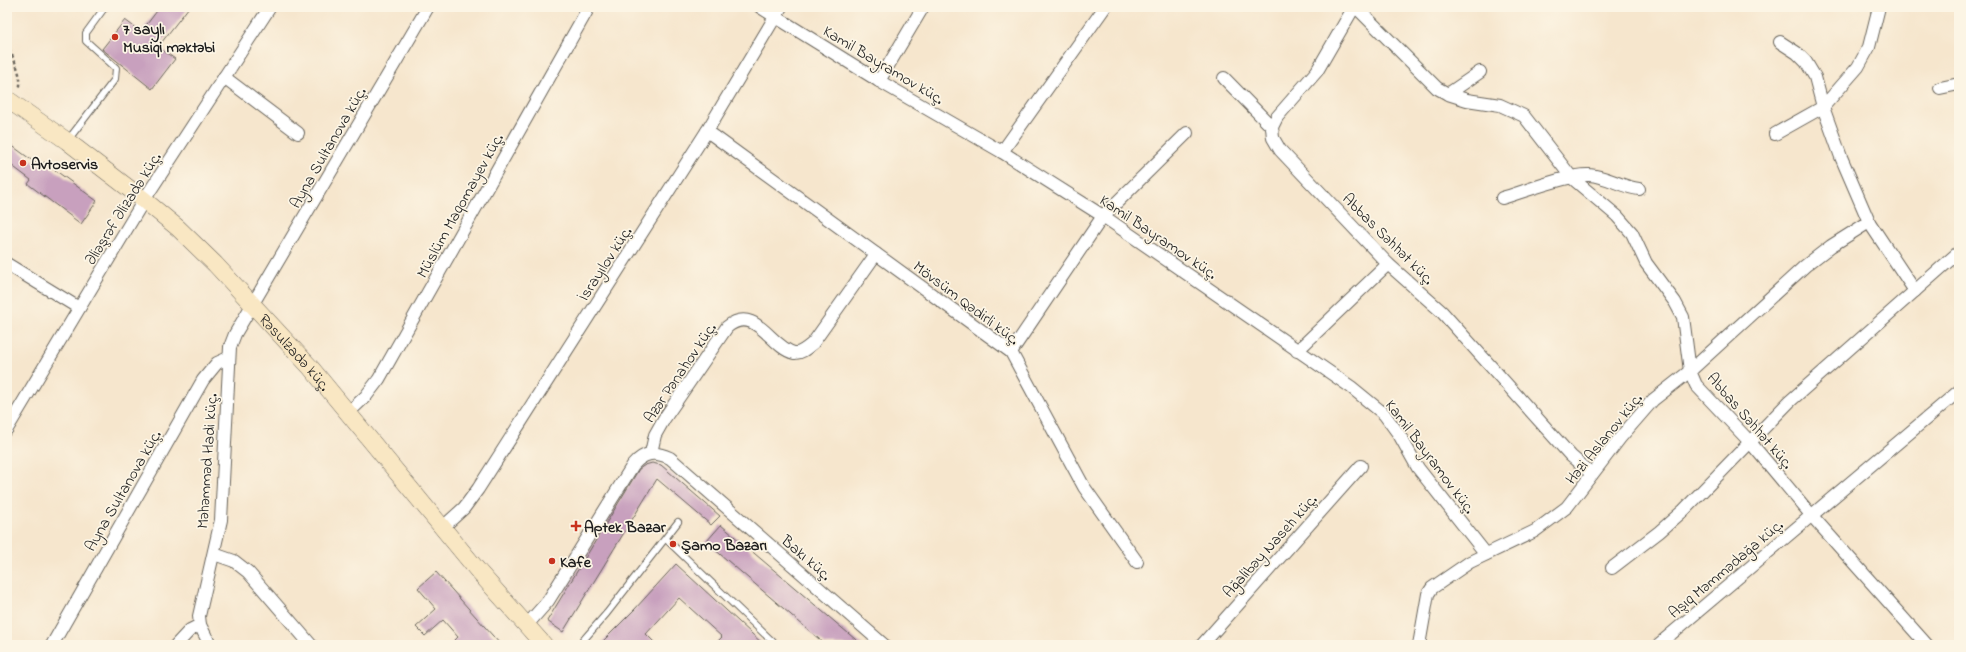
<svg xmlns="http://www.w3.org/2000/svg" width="1966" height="652" viewBox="0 0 1966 652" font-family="'Indie Flower',sans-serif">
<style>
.building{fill:#c8a0be}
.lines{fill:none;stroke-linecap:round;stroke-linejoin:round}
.lane-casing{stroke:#68635a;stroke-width:8}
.street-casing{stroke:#68635a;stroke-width:14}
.secondary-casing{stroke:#68635a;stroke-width:18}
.path{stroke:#68635a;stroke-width:2.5;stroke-dasharray:3 3;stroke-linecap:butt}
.lane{stroke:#fff;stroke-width:6}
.street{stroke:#fff;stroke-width:12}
.secondary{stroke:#f9e7c3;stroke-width:17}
.poi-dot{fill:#c8321e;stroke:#fcf5e5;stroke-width:1.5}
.labels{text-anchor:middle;stroke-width:3.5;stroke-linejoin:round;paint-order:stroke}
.poi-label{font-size:16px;font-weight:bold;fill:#1c1c1c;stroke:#fcf5e5;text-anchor:start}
.street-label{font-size:16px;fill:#1c1c1c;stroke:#fcf5e5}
</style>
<rect width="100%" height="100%" fill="#fcf5e5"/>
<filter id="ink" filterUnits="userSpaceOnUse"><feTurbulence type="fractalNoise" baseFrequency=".025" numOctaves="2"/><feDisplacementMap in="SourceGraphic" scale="8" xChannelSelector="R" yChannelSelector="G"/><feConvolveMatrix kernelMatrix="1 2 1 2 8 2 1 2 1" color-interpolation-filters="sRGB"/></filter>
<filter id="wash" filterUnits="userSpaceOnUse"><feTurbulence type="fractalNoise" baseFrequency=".012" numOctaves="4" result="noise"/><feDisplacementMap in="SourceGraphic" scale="16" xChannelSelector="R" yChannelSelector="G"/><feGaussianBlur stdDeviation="0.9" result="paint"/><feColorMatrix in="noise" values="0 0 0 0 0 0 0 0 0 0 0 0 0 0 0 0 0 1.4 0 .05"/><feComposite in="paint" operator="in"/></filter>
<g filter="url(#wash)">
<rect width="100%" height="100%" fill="#f6e6cd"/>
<g id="blocks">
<g class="building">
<polygon points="160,7 189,7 158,47 175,59 152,89 102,49 125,20 141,32"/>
<polygon points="7,142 41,167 44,162 97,201 81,224 28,184 31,180 7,162"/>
<polygon points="652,463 661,465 720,516 711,525 657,479 563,632 547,621 639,469 645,465"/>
<polygon points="721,525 862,645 826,645 706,542"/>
<polygon points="676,564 764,645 714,645 722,637 679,598 646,634 657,645 599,645 635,609"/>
<polygon points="436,572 501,645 450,645 458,637 443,620 425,636 416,627 436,609 418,588"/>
</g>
</g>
</g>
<g filter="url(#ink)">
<use href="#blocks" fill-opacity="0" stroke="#68635a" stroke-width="1"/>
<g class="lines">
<g class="lane-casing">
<g id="lane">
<polyline points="68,140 115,79 116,68 86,41 86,33 105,7"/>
<polyline points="666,539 776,645"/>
<polyline points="579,645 607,613 678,522"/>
</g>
</g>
<g class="street-casing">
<g id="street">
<polyline points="760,7 879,81 1002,152 1103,216 1351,387 1384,414 1400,436 1418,468 1486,554"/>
<polyline points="1354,7 1317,71 1277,117 1272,127 1273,138 1280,150 1388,264 1442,312 1571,456 1592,474"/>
<polyline points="1356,7 1437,88 1448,94 1467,100 1500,105 1524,116 1572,178 1617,216 1632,233 1646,263 1675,302 1683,317 1690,371 1696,385 1750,442 1812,516 1927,645"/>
<polyline points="1780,42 1797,53 1806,62 1815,77 1823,107 1841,157 1869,222 1915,291"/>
<polyline points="224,77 298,133"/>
<polyline points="1224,78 1272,127"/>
<polyline points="879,81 923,7"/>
<polyline points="1940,88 1959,84"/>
<polyline points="1448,94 1480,72"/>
<polyline points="707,131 1011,352 1084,487 1137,562"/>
<polyline points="1775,134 1823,107 1858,67 1869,47 1879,7"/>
<polyline points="1002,152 1105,7"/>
<path d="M 1502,198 C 1523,192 1569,174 1589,175 C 1607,176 1621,187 1639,189"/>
<polyline points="7,264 79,308"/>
<polyline points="1297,351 1388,264"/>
<polyline points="1011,352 1103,216 1187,133"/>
<polyline points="349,412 366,396 379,379 589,7"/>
<polyline points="7,429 144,200 270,7"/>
<path d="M 651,453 L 655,435 L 664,419 L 727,327 C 756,304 770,347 794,353 C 801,354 808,347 813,343 L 876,254"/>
<polyline points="442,528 464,508 478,489 707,131 781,7"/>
<polyline points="214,554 234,561 248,572 311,645"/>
<polyline points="1612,568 1659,532 1684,510 1789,402 1959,252"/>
<path d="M 526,626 L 548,601 L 633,465 C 644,452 655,451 670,458 L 884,645"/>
<polyline points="52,645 203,380 217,363 228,358"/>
<polyline points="176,645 190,630 200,625"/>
<polyline points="210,645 200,625 199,616 221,520 230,347 235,334 428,7"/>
<polyline points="1202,645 1361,466"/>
<polyline points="1419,645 1428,594 1432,588 1470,562 1535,531 1567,507 1620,438 1653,400 1690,371 1805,266 1831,246 1869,222"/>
<polyline points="1658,645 1959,391"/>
</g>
</g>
<g class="secondary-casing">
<g id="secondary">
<path id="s1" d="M 7,99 L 67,141 L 144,200 L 178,228 L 215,264 L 311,368 L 479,572 L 544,645"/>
</g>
</g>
<path class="path" d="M 7,44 C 12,56 24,77 19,89"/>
<use href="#lane" class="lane"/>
<use href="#street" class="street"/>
<use href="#secondary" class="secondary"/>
</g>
</g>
<g class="poi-dot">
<circle cx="115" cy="37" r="4"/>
<circle cx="23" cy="163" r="4"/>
<path d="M574 520h4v4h4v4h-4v4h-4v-4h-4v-4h4z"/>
<circle cx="673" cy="544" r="4"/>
<circle cx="552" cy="561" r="4"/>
</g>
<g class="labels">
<g class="poi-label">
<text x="123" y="34">7 saylı<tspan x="123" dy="18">Musiqi məktəbi</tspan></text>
<text x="31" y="169">Avtoservis</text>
<text x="584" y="532">Aptek Bazar</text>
<text x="681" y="550">Şamo Bazarı</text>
<text x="560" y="567">Kafe</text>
</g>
<g class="street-label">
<text transform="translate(884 64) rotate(31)" y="6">Kamil Bayramov küç.</text>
<text transform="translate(327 147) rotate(-60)" y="6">Ayna Sultanova küç.</text>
<text transform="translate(459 205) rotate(-61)" y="6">Müslüm Maqomayev küç.</text>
<text transform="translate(122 208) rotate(-58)" y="6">Əliəşrəf Əlizadə küç.</text>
<text transform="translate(1159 236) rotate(34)" y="6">Kamil Bayramov küç.</text>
<text transform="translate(1389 238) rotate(45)" y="6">Abbas Səhhət küç.</text>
<text transform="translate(604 263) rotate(-57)" y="6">İsrayılov küç.</text>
<text transform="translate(967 302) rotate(37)" y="6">Mövsüm Qədirli küç.</text>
<text dy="6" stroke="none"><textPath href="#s1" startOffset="385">Rəsulzadə küç.</textPath></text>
<text transform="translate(679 372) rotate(-56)" y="6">Azər Pənahov küç.</text>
<text transform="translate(1751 420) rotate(49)" y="6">Abbas Səhhət küç.</text>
<text transform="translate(1603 438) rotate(-51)" y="6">Həzi Aslanov küç.</text>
<text transform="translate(1431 456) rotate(53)" y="6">Kamil Bayramov küç.</text>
<text transform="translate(206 461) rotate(-86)" y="6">Məhəmməd Hadi küç.</text>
<text transform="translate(122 490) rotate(-60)" y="6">Ayna Sultanova küç.</text>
<text transform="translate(1269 545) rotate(-48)" y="6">Ağalibəy Naseh küç.</text>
<text transform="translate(807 557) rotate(41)" y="6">Bakı küç.</text>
<text transform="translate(1725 568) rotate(-40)" y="6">Aşıq Məmmədağa küç.</text>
</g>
</g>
<rect width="1966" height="652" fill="none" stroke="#fcf5e5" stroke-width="24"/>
</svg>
